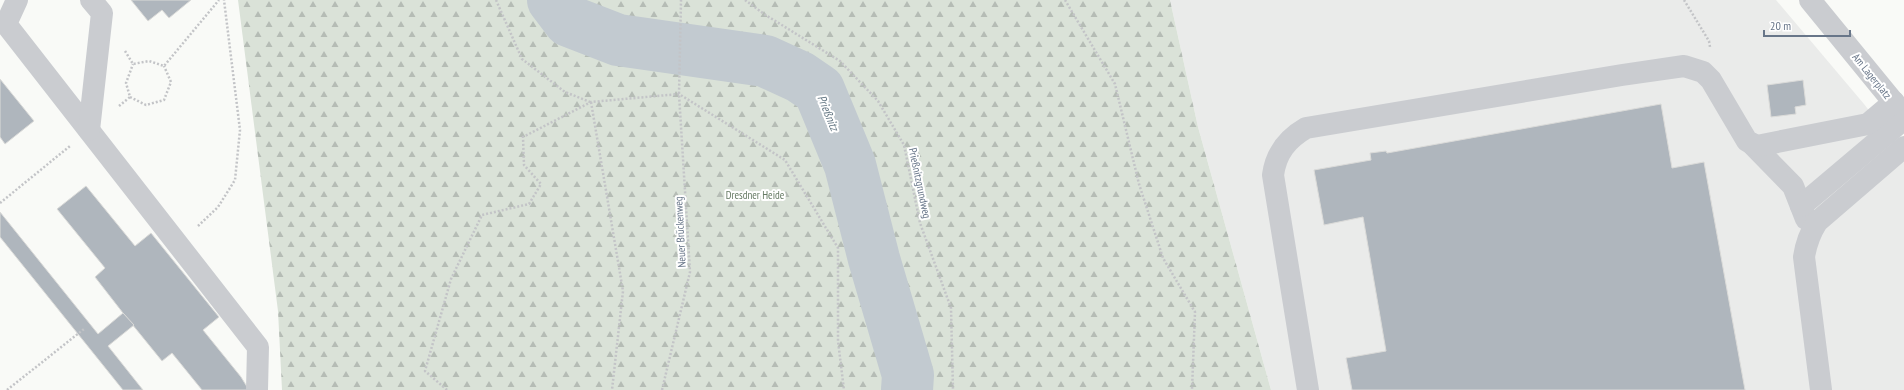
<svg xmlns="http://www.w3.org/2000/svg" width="1904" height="390" viewBox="0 0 1904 390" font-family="'PT Sans Narrow',sans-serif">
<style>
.built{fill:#eaebea}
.forest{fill:url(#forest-firs)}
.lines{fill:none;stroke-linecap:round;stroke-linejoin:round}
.river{stroke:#c2cad0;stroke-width:52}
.building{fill:#afb6bd;stroke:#dbdbd9}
.path{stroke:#c3c4c7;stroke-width:2.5;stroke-dasharray:2 2;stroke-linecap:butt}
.minor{stroke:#caccd0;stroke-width:22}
.labels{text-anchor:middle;stroke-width:4;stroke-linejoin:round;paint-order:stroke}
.street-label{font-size:11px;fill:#687689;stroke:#fff}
.park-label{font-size:11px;fill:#657a63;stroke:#fff}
.water-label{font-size:12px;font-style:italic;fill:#647783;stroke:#fff}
</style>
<defs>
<pattern id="forest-firs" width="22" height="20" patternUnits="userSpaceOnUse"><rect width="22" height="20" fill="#dae2d8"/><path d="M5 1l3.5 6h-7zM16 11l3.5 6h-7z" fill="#b5bcb5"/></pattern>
</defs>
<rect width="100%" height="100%" fill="#f9faf7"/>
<polygon class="built" points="1170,0 1776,0 1864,104 1904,156 1904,390 1271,390 1198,127"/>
<polygon class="forest" points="238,0 1170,0 1198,127 1271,390 282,390 278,311"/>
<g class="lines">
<polyline class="river" points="553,0 569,21 618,40 765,61 800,77 819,90 850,165 874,259 908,375 907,390"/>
</g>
<g class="building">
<polygon points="131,0 191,0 169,18 162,10 148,21"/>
<polygon points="0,79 34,121 5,144 0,137"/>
<polygon points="1803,80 1806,105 1795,107 1796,114 1771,117 1767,85"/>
<polygon points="1661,104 1672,168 1704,162 1745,390 1352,390 1346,358 1386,351 1363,217 1324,225 1314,170 1371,160 1370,153 1386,151 1387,153"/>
<polygon points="86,186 135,246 151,233 219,317 203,330 241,377 249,390 202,390 172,353 162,361 123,313 95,277 105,268 57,209"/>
<polygon points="0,212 98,334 123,313 134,325 108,346 143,390 123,390 0,237"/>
</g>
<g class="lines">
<g class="path">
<polyline points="496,0 522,59 565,92 590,102"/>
<polyline points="745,0 764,14 840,61 878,101 904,145 920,223 951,308 953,390"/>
<polyline points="1065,0 1115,84 1139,184 1163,258 1195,312 1192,390"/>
<polyline points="1684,0 1709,41 1710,47"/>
<polyline points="125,51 133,64 149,61 164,66 219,0"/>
<polyline points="130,97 146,105 164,100 171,82 164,66"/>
<polyline points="591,102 623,291 612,390"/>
<polyline points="119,106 130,97 126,83 133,64"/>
<polyline points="0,203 70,146"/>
<polyline points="198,226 218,207 235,180 240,130 224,0"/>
<polyline points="7,390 84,329"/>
<polyline points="447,390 425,371 451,279 482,215 529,204 541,184 524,165 523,137 591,102 679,94 785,160 838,248 838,341 844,390"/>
<polyline points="662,390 690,272 679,94 681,0"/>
</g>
<g class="minor">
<polyline points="17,0 6,24 258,347 257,390"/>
<polyline points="1810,0 1904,115"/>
<polyline points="89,130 102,13 91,0"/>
<polyline points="1752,144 1793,186 1806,219"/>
<polyline points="1801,206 1904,119"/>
<path d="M 1308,390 L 1273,175 C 1276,153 1287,139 1306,128 L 1622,75 L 1684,66 L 1703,72 L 1711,80 L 1747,141 L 1757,146 L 1868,124 L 1894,102"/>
<path d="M 1821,390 L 1804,257 C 1806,244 1810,233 1817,222 L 1904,147"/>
</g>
</g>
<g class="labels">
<g class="street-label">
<text transform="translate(1872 76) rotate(51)" y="4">Am Lagerplatz</text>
<text transform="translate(920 183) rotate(78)" y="4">Prießnitzgrundweg</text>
<text transform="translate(680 232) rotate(-93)" y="4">Neuer Brückenweg</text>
</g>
<g class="park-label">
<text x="755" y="199">Dresdner Heide</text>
</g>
<g class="water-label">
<text transform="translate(828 113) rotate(68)" y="4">Prießnitz</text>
</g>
</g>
<path d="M1764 30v6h86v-6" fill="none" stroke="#687689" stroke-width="2"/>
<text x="1770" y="30" font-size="12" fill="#687689" stroke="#ffffff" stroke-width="3" paint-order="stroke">20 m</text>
</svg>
